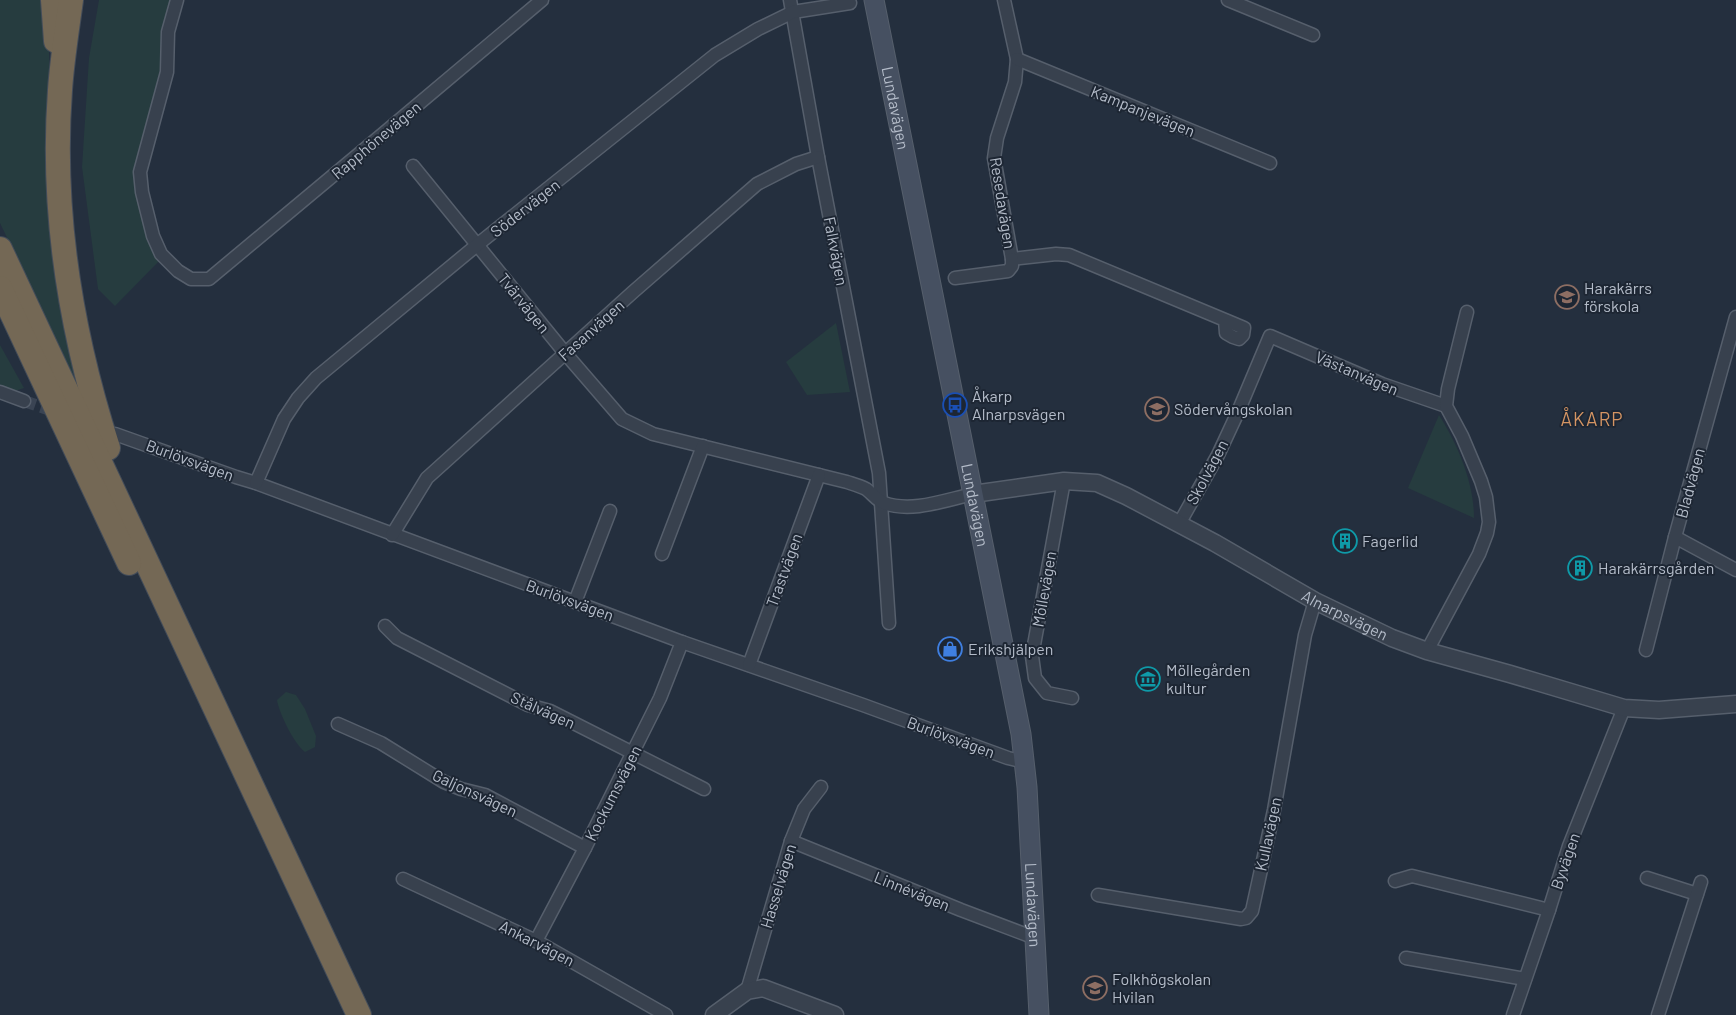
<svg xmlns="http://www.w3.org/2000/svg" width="1736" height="1015" viewBox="0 0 1736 1015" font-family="Barlow,sans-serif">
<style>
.green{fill:#263c3f}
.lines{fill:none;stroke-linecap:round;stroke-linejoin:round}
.minor-tunnel{stroke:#3a4453;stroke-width:12;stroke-dasharray:12 6;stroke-linecap:butt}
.minor-casing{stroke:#565f6c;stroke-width:15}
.tertiary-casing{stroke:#565f6c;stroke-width:19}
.secondary-casing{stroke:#565f6c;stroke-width:21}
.motorway-casing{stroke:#434c59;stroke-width:26}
.minor{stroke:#38414e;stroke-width:12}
.tertiary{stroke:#38414e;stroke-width:16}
.secondary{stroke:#465061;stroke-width:19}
.motorway{stroke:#746855;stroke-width:24}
.labels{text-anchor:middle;stroke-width:4;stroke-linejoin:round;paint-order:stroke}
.street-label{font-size:16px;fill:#b4bcc9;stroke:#1d2633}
.poi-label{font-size:16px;fill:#b4bcc9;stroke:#1d2633;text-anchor:start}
.quarter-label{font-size:19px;letter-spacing:1px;fill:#d59563;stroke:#1d2633}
</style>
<rect width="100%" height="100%" fill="#242f3e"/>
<g class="green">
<polygon points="0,0 47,0 50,79 91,412 0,223"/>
<polygon points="99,0 172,0 161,42 164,70 136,171 160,260 115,306 98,289 82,167 89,58"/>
<polygon points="836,323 850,392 807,395 786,362"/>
<polygon points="0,345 24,388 15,391 0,385"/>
<path d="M 1439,415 C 1458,445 1474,483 1474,518 L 1408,488 Z"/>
<path d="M 286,692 L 296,695 L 305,709 L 316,736 L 315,747 L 305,752 C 294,744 279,713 277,700 Z"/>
</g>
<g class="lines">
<polyline class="minor-tunnel" points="24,401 59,413"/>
<g class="minor-casing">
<g id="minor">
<polyline points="177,0 168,32 167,72 140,172 142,192 153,236 161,254 178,271 191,279 209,279 384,133 542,0"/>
<polyline points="790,0 818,157 879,473 889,623"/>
<polyline points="1004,0 1017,59 1015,82 997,138 994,158 1012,259 1056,254 1069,255 1225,320 1226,333 1233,337 1239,339 1243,335 1244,328 1225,320"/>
<polyline points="1228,0 1313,35"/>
<polyline points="1017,59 1270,163"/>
<path d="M 413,166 L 565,353 L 622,419 L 653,434 L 847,482 C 853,484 860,486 866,489 C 872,493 877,501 884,503 C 912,513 945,500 973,494"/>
<polyline points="955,278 1008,271 1012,266 1012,259"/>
<polyline points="0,392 24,401"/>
<polyline points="115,434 236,477 256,483 682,642 863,705 1008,758 1025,762"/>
<polyline points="1064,481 1032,656 1035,678 1047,693 1072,698"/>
<polyline points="256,483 284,419 298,398 316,378 477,245 715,55 758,29 793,12 850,3"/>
<polyline points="1179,524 1218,455 1238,412 1270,336 1382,384 1446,406"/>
<polyline points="392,535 427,478 633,292 757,184 796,164 818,157"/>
<polyline points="1675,537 1736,570"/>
<polyline points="662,554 703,446"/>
<polyline points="575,602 610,511"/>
<polyline points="385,626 397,638 528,705 550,711 704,789"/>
<polyline points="1646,650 1675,537 1736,317"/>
<polyline points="1427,651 1479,554 1487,533 1489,522 1486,497 1481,481 1462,436 1446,406 1448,389 1467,312"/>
<polyline points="749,665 819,475"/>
<polyline points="338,724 381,743 444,782 461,789 485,795 585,848"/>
<polyline points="791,841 961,910 1035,938"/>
<polyline points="1647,878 1697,894"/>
<polyline points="403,879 536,941 666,1015"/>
<polyline points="1395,881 1412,876 1549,910"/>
<polyline points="1098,895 1241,919 1246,918 1252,911 1274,810 1305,635 1315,601"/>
<polyline points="536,941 585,848 660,698 682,642"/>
<polyline points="1406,958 1525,979"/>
<polyline points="747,991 791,841 804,809 821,787"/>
<polyline points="1513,1015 1549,910 1569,846 1624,708"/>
<polyline points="1658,1015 1701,882"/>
</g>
</g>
<g class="tertiary-casing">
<g id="tertiary">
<path id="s1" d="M 973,494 L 1064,481 L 1097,483 L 1126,496 L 1215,543 L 1315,601 L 1392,638 L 1427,651 L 1510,674 L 1624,708 L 1659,710 L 1736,704"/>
<polyline points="714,1015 747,991 763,988 835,1015"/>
</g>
</g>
<g class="secondary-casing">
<g id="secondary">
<path id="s2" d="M 874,0 L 1021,734 L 1027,787 L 1039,1015"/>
</g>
</g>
<g class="motorway-casing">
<g id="motorway">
<polyline points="53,0 56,41"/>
<path d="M 71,0 C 67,30 62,60 60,90 C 51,211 71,333 108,448"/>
<polyline points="0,249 359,1015"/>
<polyline points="0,288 129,563"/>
</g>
</g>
<use href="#minor" class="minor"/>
<use href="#tertiary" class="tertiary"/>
<use href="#secondary" class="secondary"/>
<use href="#motorway" class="motorway"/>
</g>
<defs>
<g id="school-ring" transform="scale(1.25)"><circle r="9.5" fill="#1d2633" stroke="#8d6e63" stroke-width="1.5"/><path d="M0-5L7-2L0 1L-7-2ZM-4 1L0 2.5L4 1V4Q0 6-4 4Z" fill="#8d6e63"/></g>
<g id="bus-ring" transform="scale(1.25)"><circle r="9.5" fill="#1d2633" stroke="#1a4fb4" stroke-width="1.5"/><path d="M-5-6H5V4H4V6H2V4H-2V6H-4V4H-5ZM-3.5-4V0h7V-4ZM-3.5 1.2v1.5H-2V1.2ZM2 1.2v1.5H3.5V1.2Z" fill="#1a4fb4"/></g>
<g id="building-ring" transform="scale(1.25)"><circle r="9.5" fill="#1d2633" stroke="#0f9aa8" stroke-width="1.5"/><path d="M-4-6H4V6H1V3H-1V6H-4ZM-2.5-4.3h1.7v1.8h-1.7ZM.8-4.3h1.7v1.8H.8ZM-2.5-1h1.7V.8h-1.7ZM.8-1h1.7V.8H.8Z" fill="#0f9aa8"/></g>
<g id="shop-ring" transform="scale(1.25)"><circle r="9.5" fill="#1d2633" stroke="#3f7fe0" stroke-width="1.5"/><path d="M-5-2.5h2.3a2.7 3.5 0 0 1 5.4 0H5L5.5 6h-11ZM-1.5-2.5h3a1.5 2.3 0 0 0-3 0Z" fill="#3f7fe0"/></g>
<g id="museum-ring" transform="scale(1.25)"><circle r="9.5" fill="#1d2633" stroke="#0f9aa8" stroke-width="1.5"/><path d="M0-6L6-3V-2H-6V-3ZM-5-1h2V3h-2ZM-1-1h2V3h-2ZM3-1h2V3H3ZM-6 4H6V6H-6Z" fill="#0f9aa8"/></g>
<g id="university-ring" transform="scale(1.25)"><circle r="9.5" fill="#1d2633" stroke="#8d6e63" stroke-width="1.5"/><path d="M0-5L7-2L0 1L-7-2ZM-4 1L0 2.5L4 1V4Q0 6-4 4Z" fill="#8d6e63"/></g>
</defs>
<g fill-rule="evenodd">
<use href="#school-ring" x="1567" y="297"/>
<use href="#bus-ring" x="955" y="405"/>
<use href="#school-ring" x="1157" y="409"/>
<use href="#building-ring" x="1345" y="541"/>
<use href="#building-ring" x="1580" y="568"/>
<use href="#shop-ring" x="950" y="649"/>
<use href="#museum-ring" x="1148" y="679"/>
<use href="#university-ring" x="1095" y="988"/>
</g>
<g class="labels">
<g class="street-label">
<text dy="6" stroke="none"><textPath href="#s2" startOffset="110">Lundavägen</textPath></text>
<text transform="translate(1143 111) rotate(22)" y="6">Kampanjevägen</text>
<text transform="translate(376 140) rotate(-40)" y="6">Rapphönevägen</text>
<text transform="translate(1003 203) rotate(81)" y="6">Resedavägen</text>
<text transform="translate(525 208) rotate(-38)" y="6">Södervägen</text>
<text transform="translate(836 251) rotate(79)" y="6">Falkvägen</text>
<text transform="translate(524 303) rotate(51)" y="6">Tvärvägen</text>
<text transform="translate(591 330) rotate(-42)" y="6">Fasanvägen</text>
<text transform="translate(1357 373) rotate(23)" y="6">Västanvägen</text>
<text transform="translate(190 460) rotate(20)" y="6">Burlövsvägen</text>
<text transform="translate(1207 472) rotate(-62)" y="6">Skolvägen</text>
<text transform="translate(1690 483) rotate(-75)" y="6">Bladvägen</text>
<text dy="6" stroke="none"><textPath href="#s2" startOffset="515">Lundavägen</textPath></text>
<text transform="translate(784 570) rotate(-70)" y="6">Trastvägen</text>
<text transform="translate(1044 589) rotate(-80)" y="6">Möllevägen</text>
<text transform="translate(570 600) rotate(20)" y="6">Burlövsvägen</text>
<text dy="6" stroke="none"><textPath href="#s1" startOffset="406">Alnarpsvägen</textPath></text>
<text transform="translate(543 710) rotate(24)" y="6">Stålvägen</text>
<text transform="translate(951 737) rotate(20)" y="6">Burlövsvägen</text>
<text transform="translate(475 793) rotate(25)" y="6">Galjonsvägen</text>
<text transform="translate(613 793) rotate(-63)" y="6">Kockumsvägen</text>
<text transform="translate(1268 834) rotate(-78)" y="6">Kullavägen</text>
<text transform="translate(1565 861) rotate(-71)" y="6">Byvägen</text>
<text transform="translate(778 886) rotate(-73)" y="6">Hasselvägen</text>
<text transform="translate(912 891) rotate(22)" y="6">Linnévägen</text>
<text dy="6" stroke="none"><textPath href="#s2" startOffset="920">Lundavägen</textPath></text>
<text transform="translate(537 943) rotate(27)" y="6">Ankarvägen</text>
</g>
<g class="poi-label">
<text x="1584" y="294">Harakärrs<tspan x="1584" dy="18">förskola</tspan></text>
<text x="972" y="402">Åkarp<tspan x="972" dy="18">Alnarpsvägen</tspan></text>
<text x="1174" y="415">Södervångskolan</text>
<text x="1362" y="547">Fagerlid</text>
<text x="1598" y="574">Harakärrsgården</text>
<text x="968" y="655">Erikshjälpen</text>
<text x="1166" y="676">Möllegården<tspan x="1166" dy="18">kultur</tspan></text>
<text x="1112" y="985">Folkhögskolan<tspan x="1112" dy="18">Hvilan</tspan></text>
</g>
<g class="quarter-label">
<text x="1592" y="426">ÅKARP</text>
</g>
</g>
</svg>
